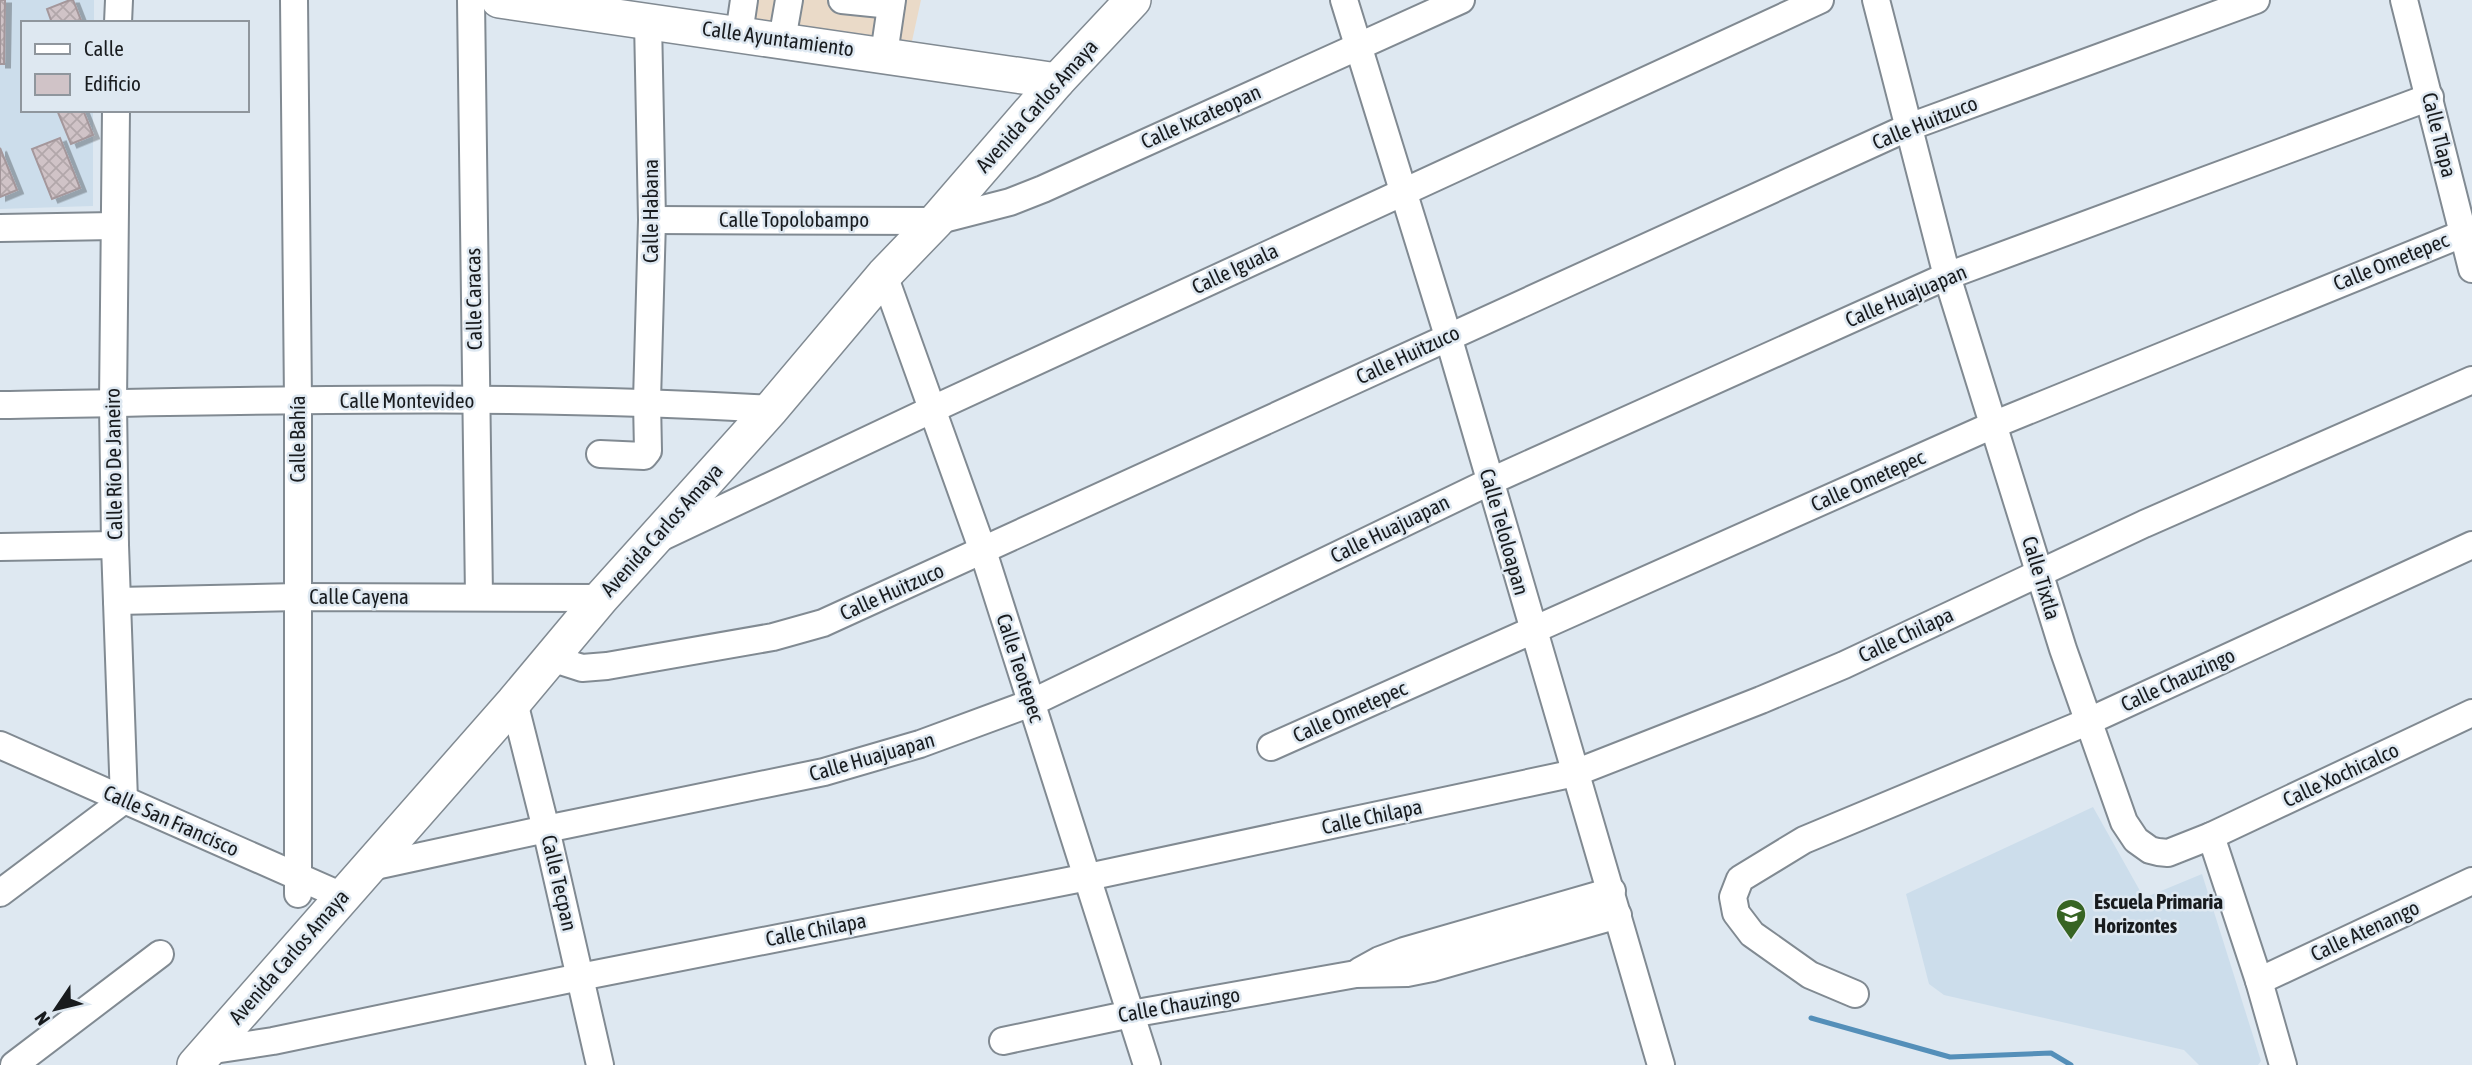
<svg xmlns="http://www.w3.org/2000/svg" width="2472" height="1065" viewBox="0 0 2472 1065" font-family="'Asap Condensed',sans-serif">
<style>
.commercial{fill:#eadac8}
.built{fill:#ccddeb}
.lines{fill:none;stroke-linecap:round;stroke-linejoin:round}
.stream{stroke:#548fb9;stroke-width:5}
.building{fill:url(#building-cross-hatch);stroke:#a4979b;stroke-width:2;filter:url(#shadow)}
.minor-casing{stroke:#818a92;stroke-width:30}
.major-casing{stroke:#818a92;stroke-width:38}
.minor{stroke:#fff;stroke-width:26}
.major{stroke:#fff;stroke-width:35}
.labels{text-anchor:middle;stroke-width:5;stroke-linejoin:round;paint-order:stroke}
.street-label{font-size:21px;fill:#181b1e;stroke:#dee8f1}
.poi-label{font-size:21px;font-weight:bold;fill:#181b1e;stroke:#dee8f1;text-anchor:start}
</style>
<defs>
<pattern id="building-cross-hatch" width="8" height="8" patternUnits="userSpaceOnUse" patternTransform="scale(1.75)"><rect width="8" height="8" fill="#d0c3c7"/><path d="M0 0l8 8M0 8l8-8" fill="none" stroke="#b2a7aa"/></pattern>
<filter id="shadow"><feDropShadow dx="6" dy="3.5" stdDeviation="0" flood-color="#0004"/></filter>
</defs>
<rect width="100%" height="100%" fill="#dee8f1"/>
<polygon class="commercial" points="757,0 921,0 912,41 755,19"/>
<g class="built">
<polygon points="0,0 94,0 94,23 23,23 23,110 93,110 93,206 0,209"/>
<polygon points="2093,807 2144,898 2202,874 2261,1061 2258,1065 2199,1065 2184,1050 1944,995 1929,984 1906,894"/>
</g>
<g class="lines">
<polyline class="stream" points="1811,1018 1950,1057 2051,1053 2071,1065"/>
</g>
<g class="building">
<polygon points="0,0 5,0 4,64 0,64"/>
<polygon points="70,0 73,0 82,23 52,23 47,9"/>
<polygon points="57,110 83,110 93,135 71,144"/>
<polygon points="60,138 80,188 52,199 32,149"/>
<polygon points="0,148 17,190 0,197"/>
</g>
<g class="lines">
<g class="minor-casing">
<g id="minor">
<polyline points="294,0 298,401 298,894"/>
<polyline points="471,0 479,597"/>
<polyline points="842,0 891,5"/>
<polyline points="1344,0 1448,336 1661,1065"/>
<polyline points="1876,0 1947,276 2063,649 2124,822 2136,840 2150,850 2158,852 2168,853 2211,836 2472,713"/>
<polyline points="2404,0 2472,269"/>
<polyline points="118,23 119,0"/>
<polyline points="739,34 744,0"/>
<polyline points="782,40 789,0"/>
<polyline points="884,54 892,0"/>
<polyline points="652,220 936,221 1010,202 1043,189 1461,0"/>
<polyline points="0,228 114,226"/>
<polyline points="884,275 983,551 1147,1065"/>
<path d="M 0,405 C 257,401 515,393 771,409"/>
<polyline points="600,454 644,456 648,451 647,401 652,220 648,21"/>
<polyline points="660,538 933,409 1820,0"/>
<polyline points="0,547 115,545"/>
<polyline points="117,601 298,597 601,598"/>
<polyline points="551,658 582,668 607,666 773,637 823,623 1909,127 2256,0"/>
<polyline points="514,702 546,829 600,1065"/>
<polyline points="0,745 342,896"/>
<polyline points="1271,747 1993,425 2472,230"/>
<polyline points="2211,836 2259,981 2283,1065"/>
<polyline points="366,868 546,829 824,772 920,744 1031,703 1489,482 1947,276 2430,97"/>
<polyline points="0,893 124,800 115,545 113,403 116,110"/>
<polyline points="1360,971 1380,960 1404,951 1612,891"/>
<polyline points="2259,981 2472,881"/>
<polyline points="1855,994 1810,975 1752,934 1736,913 1733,897 1740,879 1804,840 2087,722 2472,545"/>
<polyline points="1003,1041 1131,1014 1356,974 1407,973 1432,968 1618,915"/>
<polyline points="207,1051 273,1041 580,977 1088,877 1575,773 1761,700 1844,665 2144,524 2472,380"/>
<polyline points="14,1065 160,954"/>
</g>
</g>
<g class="major-casing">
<g id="major">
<polyline points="499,0 1057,81"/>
<polyline points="195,1065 514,702 601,598 771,409 884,275 936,221 1057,81 1133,0"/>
</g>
</g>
<use href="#minor" class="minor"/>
<use href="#major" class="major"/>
</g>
<defs>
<g id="school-pin" transform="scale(1.575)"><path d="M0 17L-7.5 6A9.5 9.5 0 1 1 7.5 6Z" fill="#376423" stroke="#dee8f1"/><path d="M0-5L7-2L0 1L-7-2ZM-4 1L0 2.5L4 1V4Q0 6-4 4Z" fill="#fff"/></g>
</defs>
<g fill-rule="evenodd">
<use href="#school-pin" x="2071" y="914"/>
</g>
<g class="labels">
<g class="street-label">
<text transform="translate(778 39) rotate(8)" y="7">Calle Ayuntamiento</text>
<text transform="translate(1037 106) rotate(-48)" y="7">Avenida Carlos Amaya</text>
<text transform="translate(1201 117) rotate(-24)" y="7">Calle Ixcateopan</text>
<text transform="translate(1925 123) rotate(-22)" y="7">Calle Huitzuco</text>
<text transform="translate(2439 135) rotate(76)" y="7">Calle Tlapa</text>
<text transform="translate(651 211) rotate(-90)" y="7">Calle Habana</text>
<text x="794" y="227">Calle Topolobampo</text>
<text transform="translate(2391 262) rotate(-22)" y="7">Calle Ometepec</text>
<text transform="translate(1235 269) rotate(-25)" y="7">Calle Iguala</text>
<text transform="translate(1906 296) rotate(-23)" y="7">Calle Huajuapan</text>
<text transform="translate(474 299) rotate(-91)" y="7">Calle Caracas</text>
<text transform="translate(1408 355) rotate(-25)" y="7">Calle Huitzuco</text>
<text x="407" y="408">Calle Montevideo</text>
<text transform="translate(298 439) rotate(-90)" y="7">Calle Bahía</text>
<text transform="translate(114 464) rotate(-91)" y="7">Calle Río De Janeiro</text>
<text transform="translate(1868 481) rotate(-24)" y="7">Calle Ometepec</text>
<text transform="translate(1390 529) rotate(-26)" y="7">Calle Huajuapan</text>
<text transform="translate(662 530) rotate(-48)" y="7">Avenida Carlos Amaya</text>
<text transform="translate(1504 532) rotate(74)" y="7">Calle Teloloapan</text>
<text transform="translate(2041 578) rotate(73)" y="7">Calle Tixtla</text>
<text transform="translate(892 592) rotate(-24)" y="7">Calle Huitzuco</text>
<text x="359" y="604">Calle Cayena</text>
<text transform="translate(1906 635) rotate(-25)" y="7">Calle Chilapa</text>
<text transform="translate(1020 668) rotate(72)" y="7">Calle Teotepec</text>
<text transform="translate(2178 680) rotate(-25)" y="7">Calle Chauzingo</text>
<text transform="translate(1350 712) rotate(-24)" y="7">Calle Ometepec</text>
<text transform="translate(872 757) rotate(-16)" y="7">Calle Huajuapan</text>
<text transform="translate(2341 775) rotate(-25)" y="7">Calle Xochicalco</text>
<text transform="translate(1372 817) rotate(-12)" y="7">Calle Chilapa</text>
<text transform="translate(171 821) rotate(24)" y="7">Calle San Francisco</text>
<text transform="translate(559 883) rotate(77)" y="7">Calle Tecpan</text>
<text transform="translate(816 930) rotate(-11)" y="7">Calle Chilapa</text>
<text transform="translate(2365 931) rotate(-25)" y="7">Calle Atenango</text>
<text transform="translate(289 957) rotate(-49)" y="7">Avenida Carlos Amaya</text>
<text transform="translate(1179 1005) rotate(-10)" y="7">Calle Chauzingo</text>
</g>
<g class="poi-label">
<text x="2094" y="909">Escuela Primaria<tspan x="2094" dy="24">Horizontes</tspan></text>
</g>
</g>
<rect x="21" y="21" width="228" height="91" fill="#dee8f1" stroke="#8f969d" stroke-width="2"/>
<rect x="35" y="44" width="35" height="10" fill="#ffffff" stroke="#8f969d" stroke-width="2"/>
<text x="84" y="56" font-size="21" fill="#181b1e">Calle</text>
<rect x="35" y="74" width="35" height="21" fill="#d0c3c7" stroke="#8f969d" stroke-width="2"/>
<text x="84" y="91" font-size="21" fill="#181b1e">Edificio</text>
<g transform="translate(56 1009) rotate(235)" stroke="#dee8f1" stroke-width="5" paint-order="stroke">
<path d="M0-5L12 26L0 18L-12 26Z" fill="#181b1e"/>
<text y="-10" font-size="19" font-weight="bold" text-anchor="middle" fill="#181b1e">N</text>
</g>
</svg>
